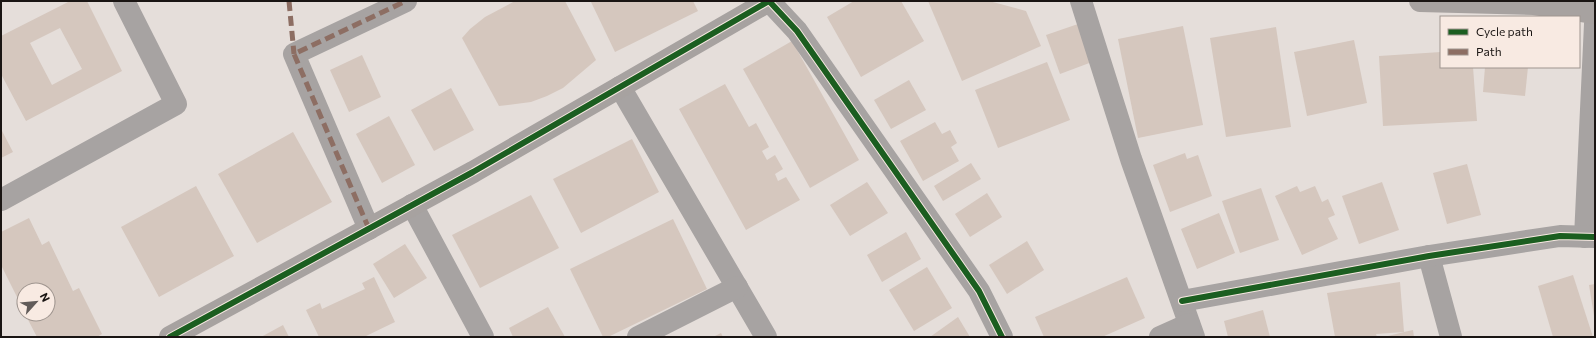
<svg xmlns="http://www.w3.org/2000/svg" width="1596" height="338" viewBox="0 0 1596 338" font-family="Commissioner,sans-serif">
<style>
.building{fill:#d5c7be;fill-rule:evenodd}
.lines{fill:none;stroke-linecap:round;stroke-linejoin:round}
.street{stroke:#a7a3a2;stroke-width:22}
.secondary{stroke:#a7a2a0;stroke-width:22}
.quiet{stroke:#8d6e63;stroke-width:5;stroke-dasharray:10 5;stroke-linecap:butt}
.cycleway-casing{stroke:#f8eae2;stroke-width:8}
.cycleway{stroke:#1b5e20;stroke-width:6}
</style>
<rect width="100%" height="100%" fill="#e5deda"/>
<g class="building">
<path d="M 70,1 L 87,1 L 122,71 L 26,121 L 1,74 L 1,36 ZM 60,28 L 82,69 L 52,85 L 30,43 Z"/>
<polygon points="515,1 565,1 596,60 563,88 547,96 531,102 499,106 462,38 470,29 485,17"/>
<polygon points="593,1 693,1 698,11 615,52 591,2"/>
<polygon points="854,1 901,1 924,41 861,77 827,17"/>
<polygon points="928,1 989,1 1026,11 1041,46 962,81"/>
<polygon points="1078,24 1092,62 1060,74 1046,35"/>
<polygon points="1183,26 1203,125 1138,138 1118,39"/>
<polygon points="1276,27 1291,127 1226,137 1210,38"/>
<polygon points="1354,40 1367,103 1307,116 1294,52"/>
<polygon points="792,41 859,160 810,188 743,69"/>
<polygon points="1441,52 1441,67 1473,67 1477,121 1383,126 1379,56"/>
<polygon points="362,55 381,97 349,112 330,70"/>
<polygon points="1047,62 1070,120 998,148 975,90"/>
<polygon points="1485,67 1528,67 1525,96 1483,92"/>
<polygon points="909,80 926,110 891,129 874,100"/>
<polygon points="725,84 749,127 756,123 769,147 762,151 767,160 775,155 783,169 775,174 778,181 786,177 800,200 746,230 679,109"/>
<polygon points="451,88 474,130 434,151 411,110"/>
<polygon points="389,116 415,165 382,183 356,134"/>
<polygon points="935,122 942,134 950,130 957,143 951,147 959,161 923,181 900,141"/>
<polygon points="1,129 13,152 1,158"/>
<polygon points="293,132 332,202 257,243 218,174"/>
<polygon points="632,139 659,192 581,233 553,179"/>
<polygon points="1185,153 1187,159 1198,155 1212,196 1170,212 1153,165"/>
<polygon points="971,163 981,179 943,201 934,186"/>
<polygon points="1467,164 1481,215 1447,224 1433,173"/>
<polygon points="867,182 888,213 850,236 830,205"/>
<polygon points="1382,182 1399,230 1359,244 1342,196"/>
<polygon points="196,186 234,256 159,297 121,227"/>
<polygon points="1297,186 1300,192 1315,186 1322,202 1328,199 1335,215 1328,218 1338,239 1302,255 1275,196"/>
<polygon points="1261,188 1279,240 1240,253 1222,201"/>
<polygon points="987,193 1002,217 970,237 955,214"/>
<polygon points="531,195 559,248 480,288 452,235"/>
<polygon points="1219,213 1235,253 1197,269 1181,229"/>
<polygon points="29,218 42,245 49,241 73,291 79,288 102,334 97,337 37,337 25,314 48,314 48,290 24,290 24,311 1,265 1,232"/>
<polygon points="673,219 707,289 608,337 603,337 570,269"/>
<polygon points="906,232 921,259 882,282 867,255"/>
<polygon points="1027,241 1044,270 1007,294 989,265"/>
<polygon points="405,244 427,278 394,298 373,264"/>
<polygon points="927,267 952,308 914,331 889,290"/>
<polygon points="1573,275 1593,337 1553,337 1538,286"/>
<polygon points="374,277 395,322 364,337 319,337 306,310 320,303 322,309 365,289 362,283"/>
<polygon points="1127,277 1145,318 1102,337 1044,337 1035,317"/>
<polygon points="1400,282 1404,332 1413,330 1414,337 1384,337 1404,332 1376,334 1377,337 1335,337 1327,293"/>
<polygon points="1595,284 1595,315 1594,316 1589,285"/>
<polygon points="548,307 565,337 513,337 509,328"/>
<polygon points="1263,310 1270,337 1228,337 1224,321"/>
<polygon points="958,317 970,337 930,337"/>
<polygon points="283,325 289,337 261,337"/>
<polygon points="721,333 723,337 713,337"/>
</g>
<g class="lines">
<g class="street">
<polyline points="769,1 797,31 979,291 1002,337"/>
<polyline points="1081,1 1131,159 1194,337"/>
<polyline points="620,87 766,337"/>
<polyline points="1,200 176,104 124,1"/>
<polyline points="412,205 483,337"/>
<polyline points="369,229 294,54 406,1"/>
<polyline points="1585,237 1595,24"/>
<polyline points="1429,256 1451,337"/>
<polyline points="1182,301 1429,256 1560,236 1595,237"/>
<polyline points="638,337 737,287"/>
<polyline points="1160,337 1189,324"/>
</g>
<g class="secondary">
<polyline points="1420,1 1534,4 1595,13"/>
<polyline points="170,337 473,172 769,1"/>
</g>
<g class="quiet">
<polyline points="289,1 294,54"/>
<polyline points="369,229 294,54 406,1"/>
</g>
<g class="cycleway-casing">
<g id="cycleway">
<polyline points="769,1 797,31 979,291 1002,337"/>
<polyline points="1182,301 1429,256 1560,236 1595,237"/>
<polyline points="170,337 473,172 769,1"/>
</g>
</g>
<use href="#cycleway" class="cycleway"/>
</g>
<rect width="1596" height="338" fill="none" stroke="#1a1513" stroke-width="4"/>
<rect x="1440" y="16" width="140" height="52" fill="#f8eae2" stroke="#9f958f"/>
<rect x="1448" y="29" width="20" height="6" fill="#1b5e20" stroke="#9f958f"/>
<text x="1476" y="36" font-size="12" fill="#1a1513">Cycle path</text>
<rect x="1448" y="49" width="20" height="6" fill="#8d6e63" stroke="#9f958f"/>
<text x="1476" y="56" font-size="12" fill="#1a1513">Path</text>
<g transform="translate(36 302) rotate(63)"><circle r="19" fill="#f8eae2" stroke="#9f958f"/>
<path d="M0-3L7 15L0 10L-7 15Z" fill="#615b59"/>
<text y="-6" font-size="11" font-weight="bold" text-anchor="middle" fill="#1a1513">N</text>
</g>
</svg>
